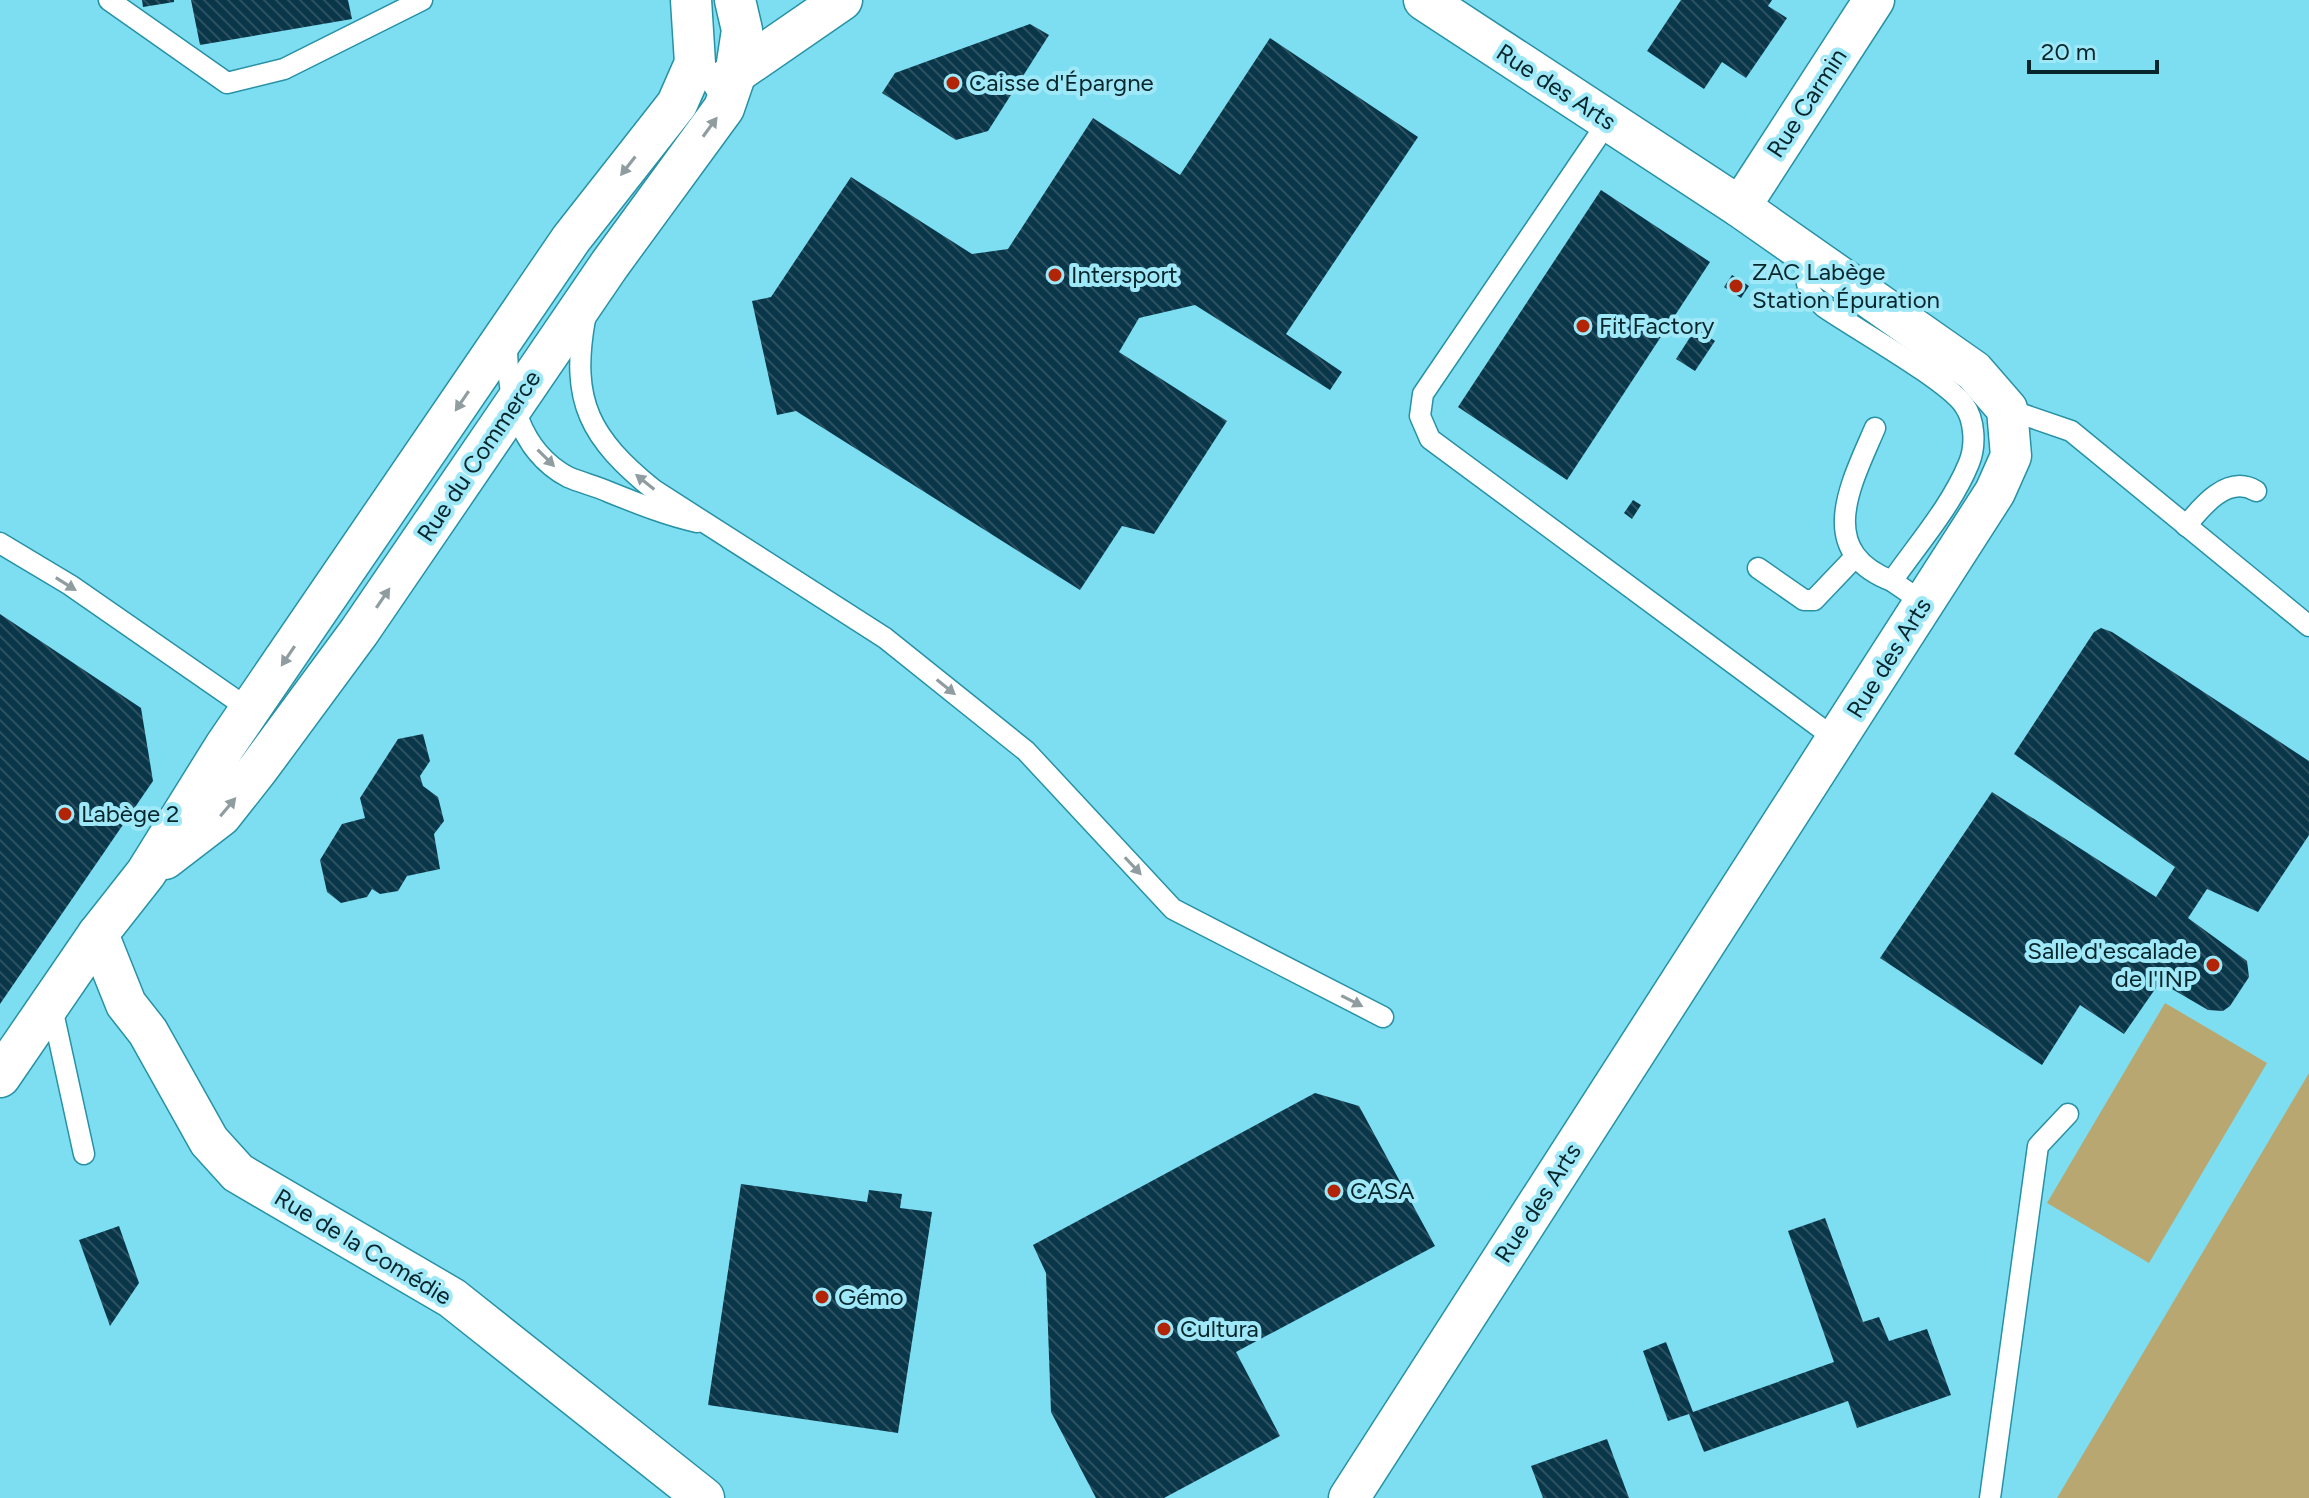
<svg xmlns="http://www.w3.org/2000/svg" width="2309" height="1498" viewBox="0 0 2309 1498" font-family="Figtree,sans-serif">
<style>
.green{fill:#b8a771}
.building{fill:url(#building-back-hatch)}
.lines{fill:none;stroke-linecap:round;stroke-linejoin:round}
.service-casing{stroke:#2891a4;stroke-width:23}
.minor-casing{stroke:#2891a4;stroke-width:43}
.service{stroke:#fff;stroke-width:20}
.minor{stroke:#fff;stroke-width:40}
.oneway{fill:#8f9da0}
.poi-dot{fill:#b12406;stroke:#9ee8f8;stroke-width:3}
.labels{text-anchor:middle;stroke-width:8;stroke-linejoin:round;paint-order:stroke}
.poi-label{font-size:24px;fill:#06262c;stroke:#9ee8f8;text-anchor:start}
.street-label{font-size:24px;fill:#06262c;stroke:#9ee8f8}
</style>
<defs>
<pattern id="building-back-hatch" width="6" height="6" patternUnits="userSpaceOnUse" patternTransform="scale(2)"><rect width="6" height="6" fill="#0a3649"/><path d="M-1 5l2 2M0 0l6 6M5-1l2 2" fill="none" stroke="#2c5161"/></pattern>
</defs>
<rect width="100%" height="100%" fill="#7ddef2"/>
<g class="green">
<polygon points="2165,1003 2267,1063 2149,1263 2047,1203"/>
<polygon points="2309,1073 2309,1498 2057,1498"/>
</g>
<g class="building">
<polygon points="142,0 174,0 174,2 143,7"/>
<polygon points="191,0 348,0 352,19 200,45"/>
<polygon points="1681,0 1772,0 1768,6 1787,18 1746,78 1722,62 1704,89 1647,51"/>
<polygon points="1030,24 1049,35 988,131 956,140 882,93 895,73"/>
<polygon points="1270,38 1418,137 1286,334 1342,372 1330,390 1195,305 1139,318 1119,352 1227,421 1154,534 1122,526 1080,590 796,411 777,415 752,301 771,297 851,177 972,254 1008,249 1093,118 1180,175"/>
<polygon points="1601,190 1710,262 1567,480 1458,407"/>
<polygon points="1732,275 1749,286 1741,298 1724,287"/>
<polygon points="1696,328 1715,341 1695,371 1676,359"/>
<polygon points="1633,500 1641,505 1632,519 1624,513"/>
<polygon points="0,614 141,708 153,781 0,1004"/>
<polygon points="2101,628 2112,632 2309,761 2309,835 2258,912 2207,889 2188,918 2247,961 2249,977 2230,1006 2223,1011 2208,1010 2160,982 2124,1034 2080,1005 2042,1065 1880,958 1992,792 2156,897 2175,867 2014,754 2094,632"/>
<polygon points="423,734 430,761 420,776 423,786 438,797 444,821 434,834 440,869 407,876 398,891 380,894 372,889 367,897 341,903 327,892 320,860 342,824 365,818 360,798 398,739"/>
<polygon points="1315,1093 1359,1106 1435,1246 1236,1352 1280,1436 1164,1498 1096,1498 1051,1412 1046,1273 1033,1245"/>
<polygon points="741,1184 867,1202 869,1190 902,1194 900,1208 932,1212 898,1433 708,1405"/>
<polygon points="1825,1218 1863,1322 1879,1317 1889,1341 1927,1329 1951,1395 1857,1428 1848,1401 1704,1452 1689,1414 1668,1421 1643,1351 1666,1342 1693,1412 1834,1362 1788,1231"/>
<polygon points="119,1226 139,1283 110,1326 79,1240"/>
<polygon points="1607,1439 1629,1498 1543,1498 1531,1466"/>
</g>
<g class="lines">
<g class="service-casing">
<g id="service">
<polyline points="109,0 227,83 284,69 422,0"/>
<polyline points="1609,120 1423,394 1420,416 1430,439 1837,740"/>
<path d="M 1809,255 C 1804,281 1804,289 1824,307 C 1854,328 1947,380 1964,405 C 1975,420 1976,446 1969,463 C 1952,505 1918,544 1892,581 L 1924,603"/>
<path d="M 585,319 C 570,402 590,438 654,490 L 885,638 L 1026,751 L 1173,909 L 1383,1017"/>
<path d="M 507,344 C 507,395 518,450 568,477 C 582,483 596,486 609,492 C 639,504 666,515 697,522"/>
<polyline points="2007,409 2071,431 2309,626"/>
<path d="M 1875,428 C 1851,484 1814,551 1892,581"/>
<path d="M 2186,526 C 2202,506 2228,474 2256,491"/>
<polyline points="0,543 70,585 256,714"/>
<polyline points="1758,568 1804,600 1814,600 1855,557"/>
<polyline points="51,1003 84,1154"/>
<polyline points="1990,1498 2038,1146 2068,1114"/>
</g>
</g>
<g class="minor-casing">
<g id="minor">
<polyline points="723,82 842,0"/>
<polyline points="1740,207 1874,0"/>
<polyline points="165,859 221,816 258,769 359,632 610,264 724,108 735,76 742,30 735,0"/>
<polyline points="98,934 126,1004 148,1032 209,1141 238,1173 452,1298 704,1498"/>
<polyline points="0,1077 98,934 146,873 225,746 571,239 677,104 695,63 691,0"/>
<polyline points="1349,1498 1995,492 2011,456 2007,409 1974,371 1740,207 1424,0"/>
</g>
</g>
<use href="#service" class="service"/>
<use href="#minor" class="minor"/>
</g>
<defs><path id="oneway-solid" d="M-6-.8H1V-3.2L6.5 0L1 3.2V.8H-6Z" transform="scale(2)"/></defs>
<g class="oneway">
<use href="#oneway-solid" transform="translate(710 127) rotate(-54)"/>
<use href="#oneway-solid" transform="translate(628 166) rotate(128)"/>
<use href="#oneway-solid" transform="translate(462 401) rotate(124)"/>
<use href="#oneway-solid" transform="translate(546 458) rotate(45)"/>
<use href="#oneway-solid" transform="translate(645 482) rotate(-141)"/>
<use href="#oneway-solid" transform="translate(66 584) rotate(32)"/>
<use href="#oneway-solid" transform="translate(383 598) rotate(-56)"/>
<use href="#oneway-solid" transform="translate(288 656) rotate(124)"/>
<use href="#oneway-solid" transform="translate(946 687) rotate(39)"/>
<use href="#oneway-solid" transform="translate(228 807) rotate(-50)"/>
<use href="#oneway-solid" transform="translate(1133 866) rotate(47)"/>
<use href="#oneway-solid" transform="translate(1352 1001) rotate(27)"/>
</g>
<g class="poi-dot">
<circle cx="953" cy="83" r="8"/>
<circle cx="1055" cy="275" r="8"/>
<circle cx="1736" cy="286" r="8"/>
<circle cx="1583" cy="326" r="8"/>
<circle cx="65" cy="814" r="8"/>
<circle cx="2213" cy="965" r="8"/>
<circle cx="1334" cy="1191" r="8"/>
<circle cx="822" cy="1297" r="8"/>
<circle cx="1164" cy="1329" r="8"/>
</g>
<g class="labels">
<g class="poi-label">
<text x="969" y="91">Caisse d'Épargne</text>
<text x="1752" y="280">ZAC Labège<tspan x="1752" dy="28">Station Épuration</tspan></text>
<text x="1071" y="283">Intersport</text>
<text x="1599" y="334">Fit Factory</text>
<text x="81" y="822">Labège 2</text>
<text x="2197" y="959" text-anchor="end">Salle d'escalade<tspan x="2197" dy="28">de l'INP</tspan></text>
<text x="1350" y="1199">CASA</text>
<text x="838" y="1305">Gémo</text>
<text x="1180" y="1337">Cultura</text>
</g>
<g class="street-label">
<text transform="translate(1556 87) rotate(33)" y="8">Rue des Arts</text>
<text transform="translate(1807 103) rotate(-57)" y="8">Rue Carmin</text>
<text transform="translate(479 456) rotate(-56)" y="8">Rue du Commerce</text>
<text transform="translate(1889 658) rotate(-58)" y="8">Rue des Arts</text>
<text transform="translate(1538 1203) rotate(-57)" y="8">Rue des Arts</text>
<text transform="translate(363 1247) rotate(31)" y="8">Rue de la Comédie</text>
</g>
</g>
<path d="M2029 60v12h128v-12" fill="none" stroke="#06262c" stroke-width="4"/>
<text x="2041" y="60" font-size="24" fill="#06262c" stroke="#9ee8f8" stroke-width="6" paint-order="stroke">20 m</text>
</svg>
